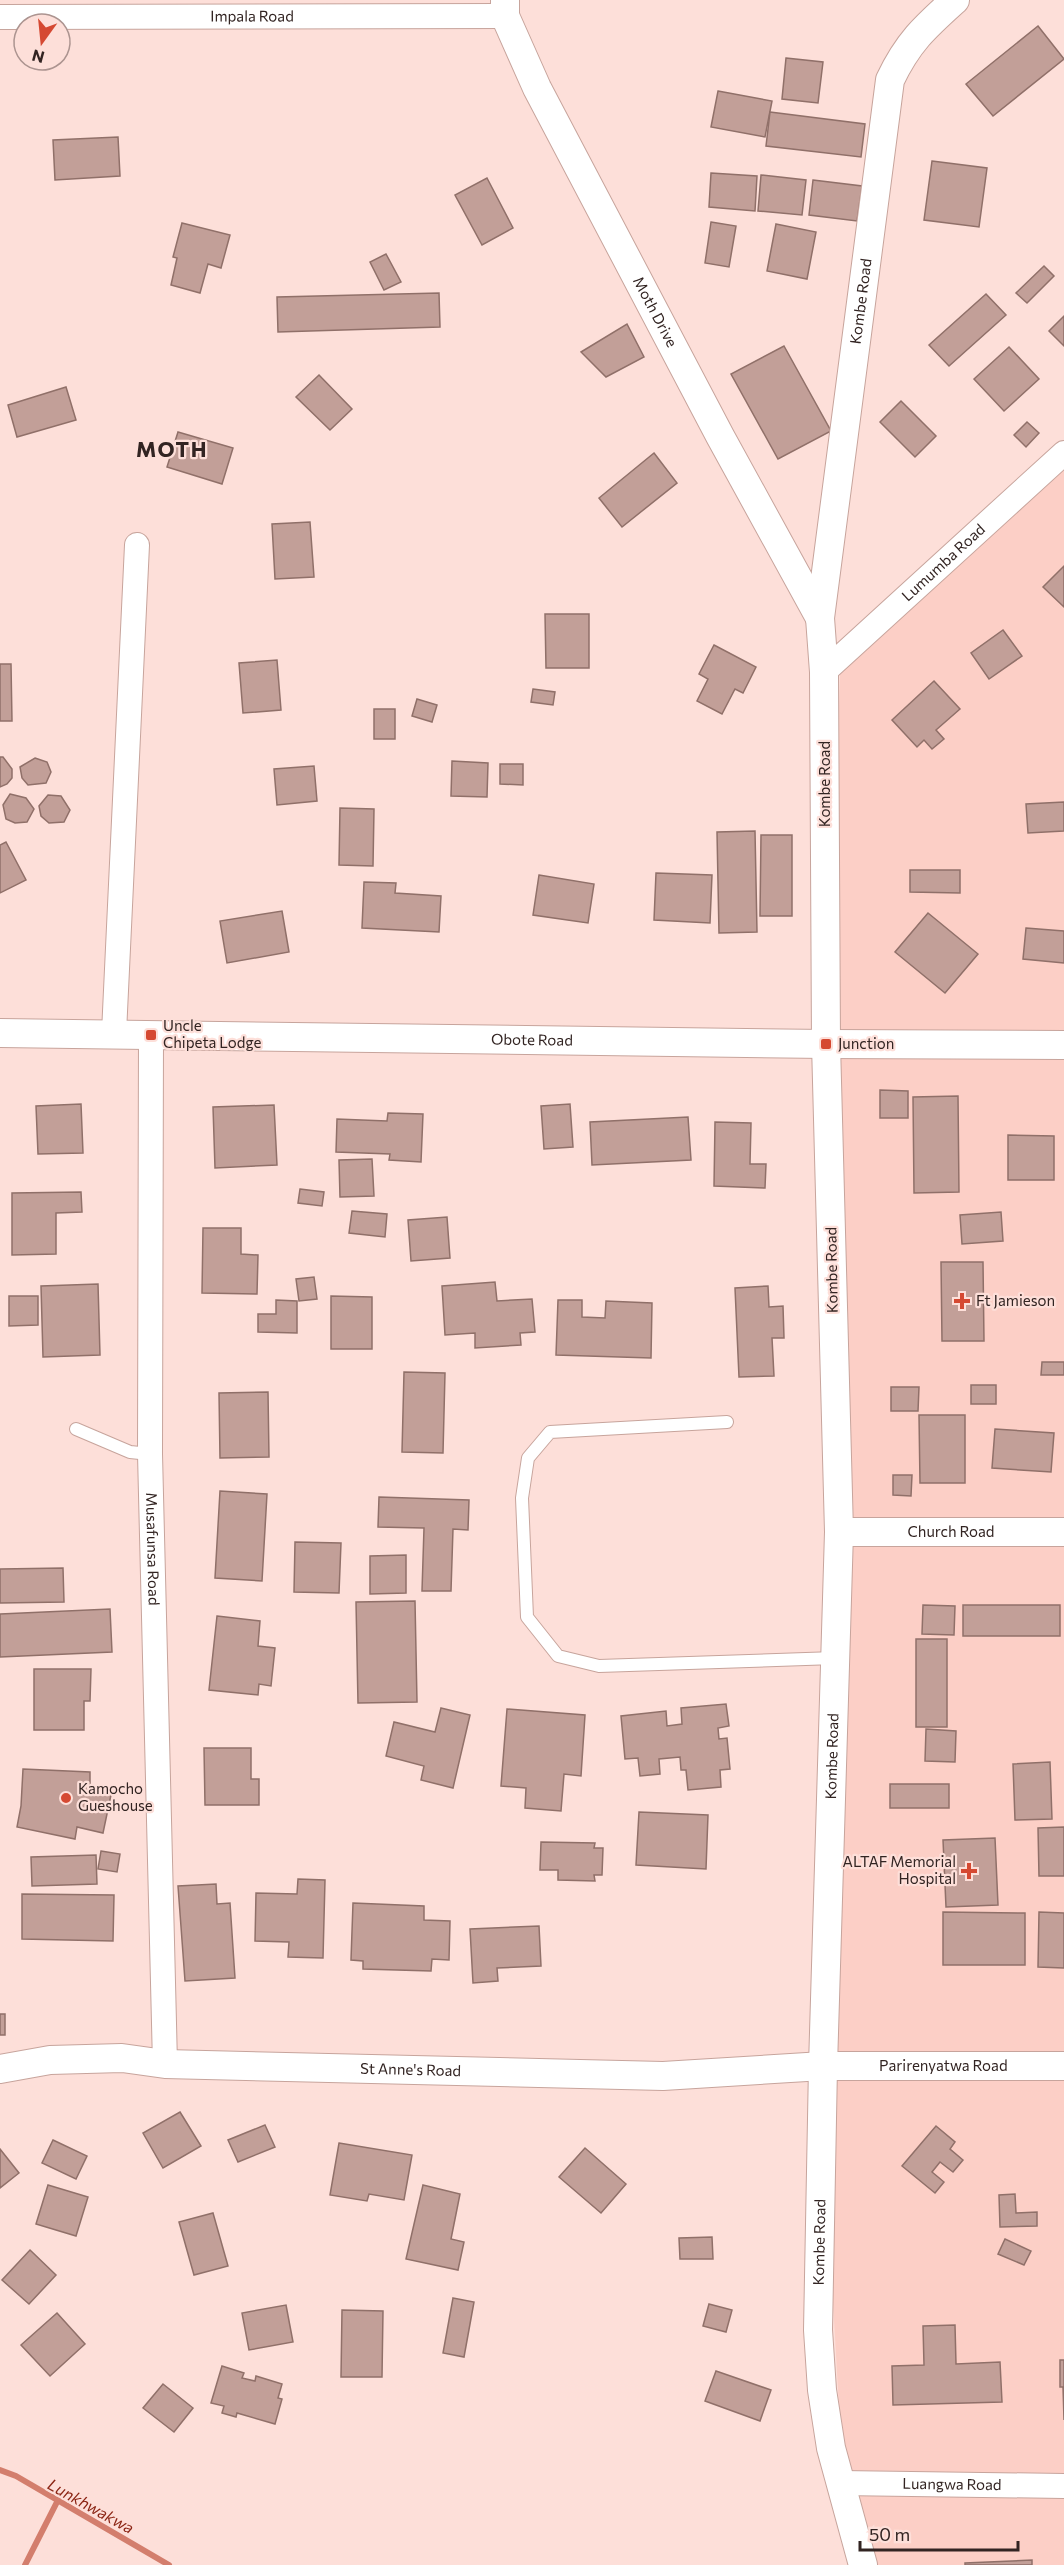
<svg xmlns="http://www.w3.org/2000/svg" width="1064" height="2565" viewBox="0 0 1064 2565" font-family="Commissioner,sans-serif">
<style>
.built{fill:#fccfc6}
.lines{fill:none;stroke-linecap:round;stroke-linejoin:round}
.stream{stroke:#d37e6d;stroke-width:6}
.building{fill:#c29f98;stroke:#907069;stroke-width:1.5}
.service-casing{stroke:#c7a49c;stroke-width:14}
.minor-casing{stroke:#c7a49c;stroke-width:26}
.tertiary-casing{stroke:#c7a49c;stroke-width:30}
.service{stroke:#fff;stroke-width:12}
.minor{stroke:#fff;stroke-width:24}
.tertiary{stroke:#fff;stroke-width:28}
.poi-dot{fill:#d54932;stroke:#fddfd9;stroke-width:2}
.labels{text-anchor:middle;stroke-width:4.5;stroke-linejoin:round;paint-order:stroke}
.street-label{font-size:15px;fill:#322422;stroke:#fddfd9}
.poi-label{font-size:15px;fill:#322422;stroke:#fddfd9;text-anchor:start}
.water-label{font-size:16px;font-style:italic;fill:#8b2514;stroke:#fddfd9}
.district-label{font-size:21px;font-weight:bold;letter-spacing:1.5px;fill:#322422;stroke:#fddfd9}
</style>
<rect width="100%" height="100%" fill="#fddfd9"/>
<polygon class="built" points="1064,442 1064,2565 848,2565 822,2109 827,1075 841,646"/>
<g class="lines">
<g class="stream">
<polyline points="0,2470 16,2476 169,2565"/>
<polyline points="25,2565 58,2500"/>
</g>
</g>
<g class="building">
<polygon points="1038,26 1064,59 993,116 966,84"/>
<polygon points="786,58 823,62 818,103 782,99"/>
<polygon points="718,91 772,101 765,137 711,127"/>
<polygon points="770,112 865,124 861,157 766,146"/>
<polygon points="118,137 120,176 55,180 53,140"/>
<polygon points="932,161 987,168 979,227 924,220"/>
<polygon points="711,173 757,176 755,211 709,207"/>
<polygon points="761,175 806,180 802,215 758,211"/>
<polygon points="487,178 513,228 482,245 455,195"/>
<polygon points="813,180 862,186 857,221 809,215"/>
<polygon points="711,222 736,226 729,267 705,263"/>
<polygon points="182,223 230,235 221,268 208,264 200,293 171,285 177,258 173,257"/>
<polygon points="776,224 816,232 807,279 767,271"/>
<polygon points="386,254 401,282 384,290 370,262"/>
<polygon points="1044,266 1054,276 1027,303 1016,293"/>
<polygon points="439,293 440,327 278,332 277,297"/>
<polygon points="986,294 1006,315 949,366 929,345"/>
<polygon points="1064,316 1064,346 1049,331"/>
<polygon points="627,324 644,357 606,377 581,352"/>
<polygon points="784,346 831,431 778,459 731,374"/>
<polygon points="1009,347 1039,379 1004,411 974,379"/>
<polygon points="319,375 352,409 330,430 296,397"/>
<polygon points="66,387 76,420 17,437 8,405"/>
<polygon points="901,401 936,436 915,457 880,422"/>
<polygon points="1027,422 1039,433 1026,447 1014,435"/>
<polygon points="178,432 233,448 222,484 167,467"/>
<polygon points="654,453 677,483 622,527 599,498"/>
<polygon points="310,522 314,577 275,579 272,524"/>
<polygon points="1064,566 1064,607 1043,587"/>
<polygon points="545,614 589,614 589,668 546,668"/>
<polygon points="1003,630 1022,656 989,679 971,653"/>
<polygon points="714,645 756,667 743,693 735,689 722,714 697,701 708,679 699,674"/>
<polygon points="277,660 281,710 243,713 239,663"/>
<polygon points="0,664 11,664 12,721 0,721"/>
<polygon points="934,681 960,709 936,730 944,739 932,749 924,740 917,747 892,720"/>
<polygon points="533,689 555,692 553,705 531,702"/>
<polygon points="417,699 437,705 432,722 412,716"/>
<rect x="374" y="709" width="21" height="30"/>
<polygon points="0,757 3,757 12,769 12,778 7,784 0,787"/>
<polygon points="35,758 47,762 51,772 46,783 28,785 22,778 20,767"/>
<polygon points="452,761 488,763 487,797 451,796"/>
<polygon points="500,764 523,764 523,785 500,784"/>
<polygon points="314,766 317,801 277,805 274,769"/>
<polygon points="10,794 26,798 34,809 27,822 15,823 6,819 3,805"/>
<polygon points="48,795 61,796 70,810 64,822 49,823 41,816 39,806"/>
<polygon points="1064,802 1064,831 1028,833 1026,804"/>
<polygon points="340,808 374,809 373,866 339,865"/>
<polygon points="755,831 757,932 719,933 717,832"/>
<polygon points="761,835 792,835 792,916 760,916"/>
<polygon points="6,842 26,880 0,893 0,845"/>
<polygon points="910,870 960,870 960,893 910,892"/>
<polygon points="656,873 712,875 710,923 654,920"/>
<polygon points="539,875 594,884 588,923 533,915"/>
<polygon points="364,882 396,883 395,893 441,896 439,932 362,928"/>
<polygon points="282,911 289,952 227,963 220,921"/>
<polygon points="928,913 978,954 945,993 895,952"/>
<polygon points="1026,928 1064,931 1064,963 1023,959"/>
<polygon points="880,1090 908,1091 908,1118 880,1118"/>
<polygon points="958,1096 959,1192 914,1193 913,1097"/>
<polygon points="81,1104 83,1153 38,1154 36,1106"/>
<polygon points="570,1104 573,1147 544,1149 541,1106"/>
<polygon points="274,1105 277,1165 215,1168 213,1107"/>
<polygon points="388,1113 423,1114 421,1162 389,1160 390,1154 336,1152 337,1119 387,1121"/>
<polygon points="688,1117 691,1160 592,1165 590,1122"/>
<polygon points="715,1122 751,1123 750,1164 766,1164 765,1188 714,1186"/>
<polygon points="1008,1135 1054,1136 1054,1180 1008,1180"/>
<polygon points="372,1159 374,1196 340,1197 339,1160"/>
<polygon points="300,1189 324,1192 322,1206 298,1203"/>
<polygon points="81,1192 82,1212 56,1213 56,1254 12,1255 12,1193"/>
<polygon points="352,1211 387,1214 385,1237 349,1233"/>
<polygon points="1001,1212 1003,1241 962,1244 960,1215"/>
<polygon points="447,1217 450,1258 411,1261 408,1220"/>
<polygon points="203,1228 241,1228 241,1254 258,1255 257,1294 202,1293"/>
<polygon points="941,1262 983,1262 984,1341 942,1341"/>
<polygon points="314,1277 317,1299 299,1301 296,1279"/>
<polygon points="495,1282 497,1301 532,1299 535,1332 520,1333 521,1345 475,1348 475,1333 445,1335 442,1286"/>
<polygon points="98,1284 100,1355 43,1357 41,1286"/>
<polygon points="768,1286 769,1307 783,1306 784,1338 772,1338 774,1376 739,1377 735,1288"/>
<polygon points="9,1296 38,1296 38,1325 9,1326"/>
<polygon points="331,1296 372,1297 372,1349 331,1349"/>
<polygon points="276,1300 297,1301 297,1333 258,1332 258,1314 276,1314"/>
<polygon points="558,1300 582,1300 582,1317 605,1318 606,1301 652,1303 651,1358 556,1355"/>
<polygon points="1042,1362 1064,1362 1064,1375 1041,1375"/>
<polygon points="404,1372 445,1373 443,1453 402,1452"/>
<rect x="971" y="1385" width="25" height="19"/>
<polygon points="891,1387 919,1387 918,1411 891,1411"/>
<polygon points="268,1392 269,1457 220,1458 219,1393"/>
<polygon points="919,1415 965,1415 965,1483 920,1483"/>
<polygon points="995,1429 1054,1433 1051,1472 992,1468"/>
<polygon points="893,1475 912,1475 911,1496 893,1495"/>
<polygon points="220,1491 267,1494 262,1581 215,1578"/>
<polygon points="379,1497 469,1500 468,1530 453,1529 451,1591 422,1591 424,1528 378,1527"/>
<polygon points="295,1542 341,1543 339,1593 294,1592"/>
<polygon points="406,1555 406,1593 370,1594 370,1556"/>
<polygon points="63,1568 64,1602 0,1603 0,1569"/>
<polygon points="415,1601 417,1702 358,1703 356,1602"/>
<polygon points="923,1605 955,1606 954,1635 922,1634"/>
<rect x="963" y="1605" width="97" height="31"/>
<polygon points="110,1609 112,1652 0,1657 0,1614"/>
<polygon points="217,1616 260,1621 258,1646 275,1648 271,1686 259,1684 258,1695 209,1690"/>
<rect x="916" y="1639" width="31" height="88"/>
<polygon points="34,1669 91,1669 90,1701 84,1701 84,1730 34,1730"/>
<polygon points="726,1704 729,1726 718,1728 719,1739 727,1738 730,1769 720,1770 721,1787 688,1790 686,1770 681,1770 680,1757 659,1759 660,1774 640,1776 638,1758 625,1759 621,1716 666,1711 667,1726 682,1724 681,1708"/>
<polygon points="441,1708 470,1715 453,1788 421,1780 424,1766 386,1756 394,1722 435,1732"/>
<polygon points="507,1709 585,1715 581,1776 564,1774 561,1811 525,1808 526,1788 501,1786"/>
<polygon points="926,1729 956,1731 955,1762 925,1761"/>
<polygon points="204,1748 251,1748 251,1779 259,1779 259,1805 205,1805"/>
<polygon points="1050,1762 1052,1819 1015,1820 1013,1764"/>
<polygon points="23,1769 90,1772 90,1786 112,1790 103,1833 77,1827 75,1839 17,1827 21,1806"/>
<rect x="890" y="1784" width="59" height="24"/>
<polygon points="639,1812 708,1815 706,1869 636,1865"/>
<polygon points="1064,1827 1064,1876 1039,1876 1038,1828"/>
<polygon points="995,1838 998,1905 946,1907 943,1840"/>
<polygon points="541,1842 595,1843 594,1848 603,1848 602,1875 594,1875 595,1881 558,1880 558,1870 540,1870"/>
<polygon points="101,1851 120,1854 117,1872 98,1869"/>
<polygon points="96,1855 97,1884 32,1886 31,1857"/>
<polygon points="298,1879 325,1880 323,1958 288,1957 289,1942 255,1941 256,1893 297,1894"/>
<polygon points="216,1884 217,1904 230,1903 235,1978 185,1981 178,1886"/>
<polygon points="22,1894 114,1895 113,1941 22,1939"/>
<polygon points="353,1903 424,1906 424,1920 450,1921 449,1960 432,1959 431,1971 363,1969 363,1961 351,1960"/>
<polygon points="943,1912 1025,1913 1025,1965 943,1965"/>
<polygon points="1039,1912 1064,1913 1064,1968 1038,1967"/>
<polygon points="539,1926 541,1966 497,1968 498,1981 473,1983 470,1929"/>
<rect x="0" y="2014" width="5" height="21"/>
<polygon points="180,2112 201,2146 163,2168 143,2133"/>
<polygon points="265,2125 275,2147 238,2162 228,2140"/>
<polygon points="936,2126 955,2142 950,2149 963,2160 953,2172 940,2162 932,2172 944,2182 935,2193 902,2166"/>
<polygon points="53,2140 87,2156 76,2179 42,2163"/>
<polygon points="339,2143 412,2155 404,2200 369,2194 367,2201 330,2195"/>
<polygon points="585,2148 626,2184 601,2213 559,2177"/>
<polygon points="0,2149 19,2173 0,2188"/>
<polygon points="48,2185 88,2197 76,2236 36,2224"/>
<polygon points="423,2185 460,2194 451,2239 464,2242 458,2270 406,2259"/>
<polygon points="1015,2194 1016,2213 1037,2212 1037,2226 1000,2227 999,2195"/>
<polygon points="213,2213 228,2266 194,2275 179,2222"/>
<polygon points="712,2237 713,2259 680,2259 679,2238"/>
<polygon points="1005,2239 1031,2251 1024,2265 998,2254"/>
<polygon points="30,2250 56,2275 29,2304 2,2280"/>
<polygon points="453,2298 474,2302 464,2357 443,2353"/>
<polygon points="709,2304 732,2310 726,2332 703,2326"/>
<polygon points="286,2305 293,2342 249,2350 242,2313"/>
<polygon points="342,2310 383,2311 382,2377 341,2377"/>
<polygon points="57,2313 85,2344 50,2376 21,2345"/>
<polygon points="955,2325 956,2364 1000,2362 1002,2402 893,2405 892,2366 924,2365 923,2326"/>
<polygon points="1060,2360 1064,2360 1064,2420 1063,2387 1060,2387"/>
<polygon points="222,2366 244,2373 242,2378 255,2381 256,2376 282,2384 278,2398 282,2399 275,2424 237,2413 236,2417 222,2413 224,2406 211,2403"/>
<polygon points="716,2371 771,2390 760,2421 705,2401"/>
<polygon points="163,2384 193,2408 174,2432 143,2408"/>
<polygon points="1032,2560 1032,2565 965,2565 965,2563"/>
</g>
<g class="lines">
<g class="service-casing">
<g id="service">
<polyline points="727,1422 550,1432 528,1458 522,1498 527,1617 558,1656 599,1666 835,1658"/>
<polyline points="76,1429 130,1452 150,1454"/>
</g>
</g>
<g class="minor-casing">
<g id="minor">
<path id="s1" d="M 0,17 L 505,16"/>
<path id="s2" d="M 824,672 L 1064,453"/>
<polyline points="114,1033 137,545"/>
<path id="s3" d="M 151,1035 L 150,1454 L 165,2064"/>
<path id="s4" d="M 840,2483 L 1064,2486"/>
</g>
</g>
<g class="tertiary-casing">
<g id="tertiary">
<path id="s5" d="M 505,0 L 505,16 L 537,88 L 720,436 L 820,618"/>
<path id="s6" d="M 0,1033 L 826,1044 L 1064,1045"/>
<path id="s7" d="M 839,1532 L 1064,1532"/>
<path id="s8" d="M 0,2069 L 50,2060 L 122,2058 L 165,2064 L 663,2076 L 823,2066 L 1064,2066"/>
<path id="s9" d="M 863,2565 L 831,2448 L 822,2390 L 818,2330 L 823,2066 L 839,1532 L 826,1044 L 824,672 L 820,618 L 890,80 C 908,42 925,27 955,0"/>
</g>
</g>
<use href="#service" class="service"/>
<use href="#minor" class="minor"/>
<use href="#tertiary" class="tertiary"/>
</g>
<g class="poi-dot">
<rect x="145" y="1029" width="12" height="12" rx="3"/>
<rect x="820" y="1038" width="12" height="12" rx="3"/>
<path d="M959 1292h6v6h6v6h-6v6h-6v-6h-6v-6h6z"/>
<circle cx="66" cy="1798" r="6"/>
<path d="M966 1862h6v6h6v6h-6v6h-6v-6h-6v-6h6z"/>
</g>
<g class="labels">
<g class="street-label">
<text dy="5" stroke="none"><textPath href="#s1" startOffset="252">Impala Road</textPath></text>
<text dy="5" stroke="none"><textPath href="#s9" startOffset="2272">Kombe Road</textPath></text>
<text dy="5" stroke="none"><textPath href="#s5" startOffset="348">Moth Drive</textPath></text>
<text dy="5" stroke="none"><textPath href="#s2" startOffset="162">Lumumba Road</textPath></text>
<text transform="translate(825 784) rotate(-90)" y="5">Kombe Road</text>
<text dy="5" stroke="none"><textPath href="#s6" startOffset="532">Obote Road</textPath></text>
<text transform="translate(832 1270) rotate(-91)" y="5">Kombe Road</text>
<text dy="5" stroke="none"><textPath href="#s7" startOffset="112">Church Road</textPath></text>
<text dy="5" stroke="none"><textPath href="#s3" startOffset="514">Musafunsa Road</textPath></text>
<text dy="5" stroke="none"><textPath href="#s9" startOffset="814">Kombe Road</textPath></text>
<text dy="5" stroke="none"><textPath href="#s8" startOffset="945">Parirenyatwa Road</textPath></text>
<text dy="5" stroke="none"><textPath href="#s8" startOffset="412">St Anne's Road</textPath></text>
<text dy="5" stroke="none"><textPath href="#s9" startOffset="328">Kombe Road</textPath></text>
<text dy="5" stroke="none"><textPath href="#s4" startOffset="112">Luangwa Road</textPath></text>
</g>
<g class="poi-label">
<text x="163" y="1031">Uncle<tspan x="163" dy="17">Chipeta Lodge</tspan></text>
<text x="838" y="1049">Junction</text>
<text x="976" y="1306">Ft Jamieson</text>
<text x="78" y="1794">Kamocho<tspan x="78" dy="17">Gueshouse</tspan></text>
<text x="956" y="1867" text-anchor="end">ALTAF Memorial<tspan x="956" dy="17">Hospital</tspan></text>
</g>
<g class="water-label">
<text transform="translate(91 2506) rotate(29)" y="6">Lunkhwakwa</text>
</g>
<g class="district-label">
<text x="172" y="457">MOTH</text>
</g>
</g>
<g transform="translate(42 42) rotate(195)"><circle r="28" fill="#fddfd9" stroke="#ac9490" stroke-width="1.5"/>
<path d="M0-4.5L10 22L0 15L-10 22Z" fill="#d54932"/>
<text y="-9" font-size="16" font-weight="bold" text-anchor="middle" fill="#322422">N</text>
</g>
<path d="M860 2541v9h158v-9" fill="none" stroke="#322422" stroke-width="3"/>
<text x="869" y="2541" font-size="18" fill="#322422" stroke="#fddfd9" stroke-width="4.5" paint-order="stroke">50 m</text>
</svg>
